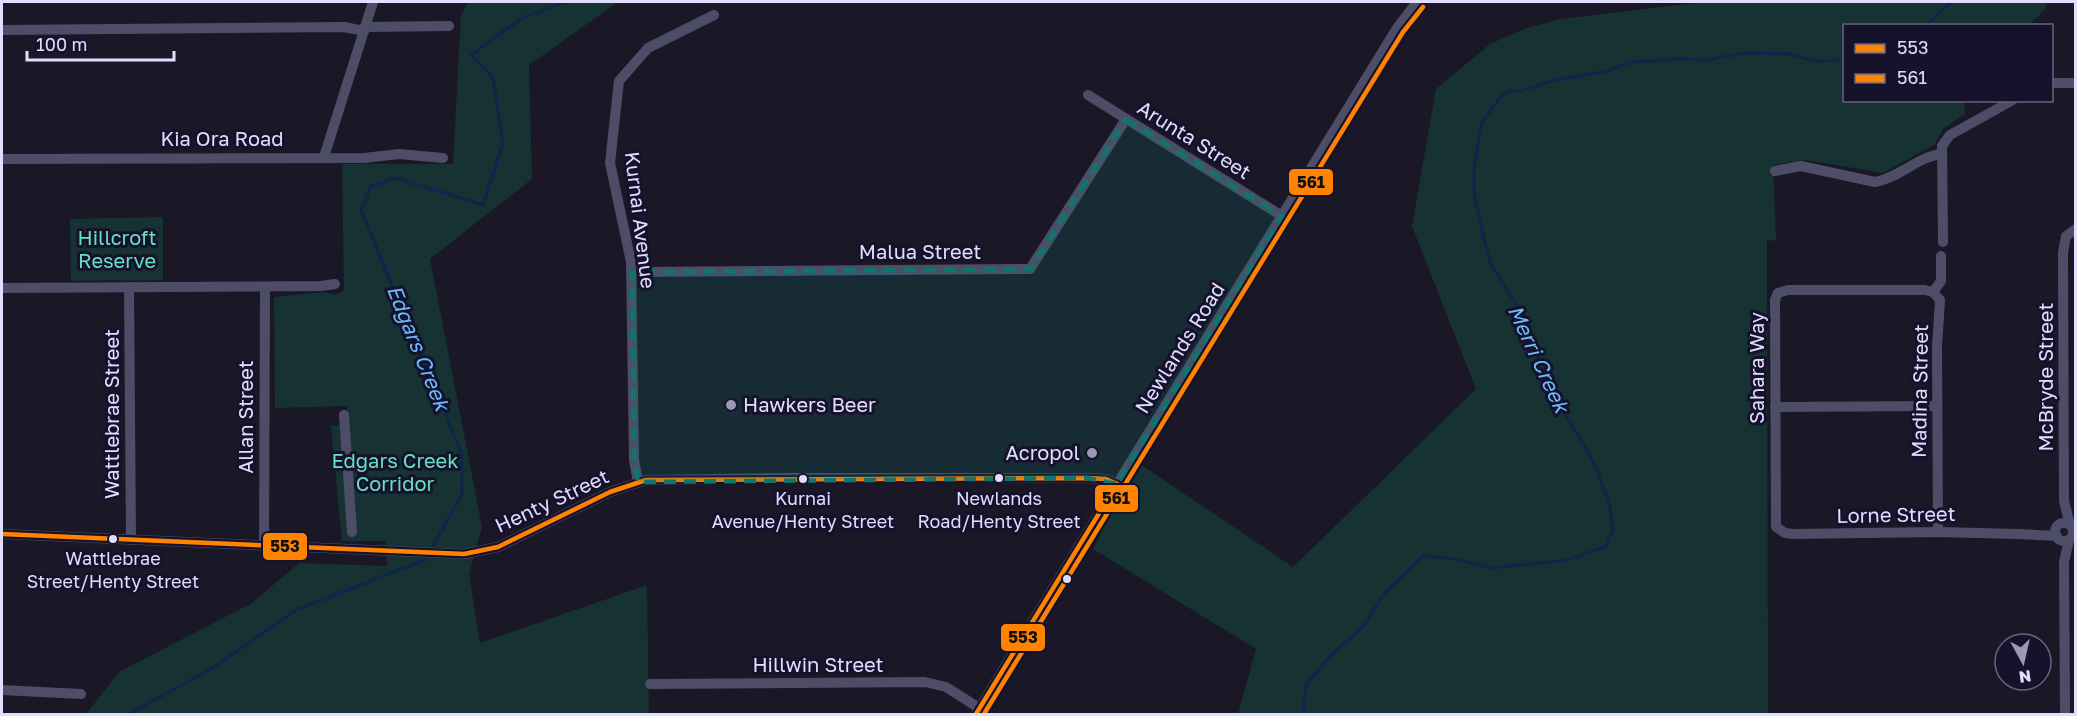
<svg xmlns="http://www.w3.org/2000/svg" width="2077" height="716" viewBox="0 0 2077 716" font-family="'Golos Text',sans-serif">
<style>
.green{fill:#163233}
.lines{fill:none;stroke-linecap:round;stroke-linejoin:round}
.stream{stroke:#0e254c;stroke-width:3}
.minor{stroke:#4e4d67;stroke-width:10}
.bus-1-casing{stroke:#16122c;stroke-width:9}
.bus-2-casing{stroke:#16122c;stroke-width:9}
.bus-1{stroke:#ff8200;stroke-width:4.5}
.bus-2{stroke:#ff8200;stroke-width:4.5}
.marked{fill:#0f766e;fill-opacity:0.2;stroke:#0f766e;stroke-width:4.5;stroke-dasharray:12 8;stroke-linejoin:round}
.poi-dot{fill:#9b98b3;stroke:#16122c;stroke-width:2}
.bus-dot{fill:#e1ddff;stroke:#16122c;stroke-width:2}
.labels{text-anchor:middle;stroke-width:6;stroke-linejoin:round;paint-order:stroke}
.bus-label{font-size:18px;fill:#e1ddff;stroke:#16122c}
.street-label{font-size:20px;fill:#e1ddff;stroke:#16122c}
.park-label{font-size:20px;fill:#67e1c2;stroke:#16122c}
.poi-label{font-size:20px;fill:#e1ddff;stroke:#16122c;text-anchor:start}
.water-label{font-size:21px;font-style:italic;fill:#6bbbfe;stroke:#16122c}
.line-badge{stroke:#16122c;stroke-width:2}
.pale-badge-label{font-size:16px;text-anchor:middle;font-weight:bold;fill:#111}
</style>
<rect width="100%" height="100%" fill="#1a1826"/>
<g class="green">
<polygon points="468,2 618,2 529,65 532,179 430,259 482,527 469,574 480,643 647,585 649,714 86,714 119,672 252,603 299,563 387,566 385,541 342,541 331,426 347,424 347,406 275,408 274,297 324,292 335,295 344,291 342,164 453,164 461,15"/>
<polygon points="1703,2 2047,2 2045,9 2029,25 1844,26 1844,100 1964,101 1965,114 1943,129 1934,145 1883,173 1806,160 1773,165 1776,240 1767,241 1768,714 1238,714 1256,649 1093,549 1137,462 1293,567 1476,389 1412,226 1436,89 1490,44 1526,28 1561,19"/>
<polygon points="163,217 163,280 71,281 70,219"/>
</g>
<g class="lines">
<g class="stream">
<polyline points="1925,26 1951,2"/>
<polyline points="431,550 462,494 462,455 361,210 371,186 396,178 483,205 503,144 493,78 471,55 522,18 566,2"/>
<polyline points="129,714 211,669 296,610 427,559 428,556"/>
<polyline points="1303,714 1306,685 1332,654 1363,627 1383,595 1423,556 1455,559 1491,568 1568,560 1606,546 1613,529 1610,507 1596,468 1579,436 1550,392 1539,368 1536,343 1523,315 1491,264 1484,239 1474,193 1474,166 1482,122 1500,98 1507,91 1520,91 1555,80 1608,71 1630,62 1681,59 1707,60 1743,53 1789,54 1815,61 1844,60"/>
</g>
<g class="minor">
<polyline points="365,27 449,26"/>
<polyline points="2,30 344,27 364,31"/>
<polyline points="2052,83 2076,83"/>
<polyline points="1088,95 1282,216"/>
<polyline points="324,157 373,2"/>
<polyline points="2,159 364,158 399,154 443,158"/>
<path d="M 1775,171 L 1801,166 L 1875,182 C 1899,178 1917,157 1941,154"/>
<polyline points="1943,242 1942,146 1950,135 2013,100"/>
<polyline points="632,272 1030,269 1126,119"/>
<polyline points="129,287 131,540"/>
<polyline points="2,288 321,286 335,284"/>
<polyline points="1933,292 1925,290 1788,290 1778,293 1775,300 1776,527 1785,533 1793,534 1938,532 2018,534 2057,536"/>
<polyline points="1933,292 1940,300 1937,347 1938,532"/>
<polyline points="1933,292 1941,281 1941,256"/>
<polyline points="1775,407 1937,406"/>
<polyline points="344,415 352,532"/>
<polyline points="638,482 634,460 631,262 610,163 619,81 648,48 714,15"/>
<circle cx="2064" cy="532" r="9"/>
<polyline points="2070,525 2064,501 2063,253 2066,236 2076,229"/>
<polyline points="2,534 464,554 498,547 610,492 646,480 783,478 1087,478 1106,479 1117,484"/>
<polyline points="264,547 265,287"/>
<polyline points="650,684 925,682 946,687 979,708"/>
<polyline points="2,690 81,694"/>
<polyline points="976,714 1397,28 1417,2"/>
<polyline points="2065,714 2064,562 2069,540"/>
</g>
<g class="bus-1-casing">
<g id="bus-1">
<polyline points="2,534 464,554 498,547 610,492 646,480 1087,478 1106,479 1117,484"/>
<polyline points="976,714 1117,484"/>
</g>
</g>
<g class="bus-2-casing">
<polyline id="bus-2" points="984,714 1403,32 1423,7"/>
</g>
<use href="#bus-1" class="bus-1"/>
<use href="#bus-2" class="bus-2"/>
</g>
<path class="marked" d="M 1126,119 L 1282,216 L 1117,484 L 1087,478 L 638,482 L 634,460 L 632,272 L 1030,269 Z"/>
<g class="poi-dot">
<circle cx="731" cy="405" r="6"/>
<circle cx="1092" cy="453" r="6"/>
</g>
<g class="bus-dot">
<circle cx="999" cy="478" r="5"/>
<circle cx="803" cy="479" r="5"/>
<circle cx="113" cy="539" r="5"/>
<circle cx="1067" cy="579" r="5"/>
</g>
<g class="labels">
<g class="bus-label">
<text x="803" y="505">Kurnai<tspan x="803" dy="23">Avenue/Henty Street</tspan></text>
<text x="999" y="505">Newlands<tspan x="999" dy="23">Road/Henty Street</tspan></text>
<text x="113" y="565">Wattlebrae<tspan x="113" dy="23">Street/Henty Street</tspan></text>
</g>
<g class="street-label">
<text x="222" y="146">Kia Ora Road</text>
<text transform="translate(1194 140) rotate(32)" y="7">Arunta Street</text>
<text transform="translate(640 220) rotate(83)" y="7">Kurnai Avenue</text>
<text x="920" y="259">Malua Street</text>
<text transform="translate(1180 348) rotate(-58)" y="7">Newlands Road</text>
<text transform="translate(1757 368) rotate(-90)" y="7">Sahara Way</text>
<text transform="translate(2046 377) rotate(-90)" y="7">McBryde Street</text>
<text transform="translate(1920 391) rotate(-89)" y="7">Madina Street</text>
<text transform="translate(112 414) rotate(-90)" y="7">Wattlebrae Street</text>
<text transform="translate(246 417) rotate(-90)" y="7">Allan Street</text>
<text transform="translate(552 501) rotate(-25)" y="7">Henty Street</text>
<text transform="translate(1896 515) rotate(-1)" y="7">Lorne Street</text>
<text x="818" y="672">Hillwin Street</text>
</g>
<g class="park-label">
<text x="117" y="245">Hillcroft<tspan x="117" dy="23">Reserve</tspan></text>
<text x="395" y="468">Edgars Creek<tspan x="395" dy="23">Corridor</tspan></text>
</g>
<g class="poi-label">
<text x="743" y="412">Hawkers Beer</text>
<text x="1080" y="460" text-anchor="end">Acropol</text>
</g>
<g class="water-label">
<text transform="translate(418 348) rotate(68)" y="7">Edgars Creek</text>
<text transform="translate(1538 359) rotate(65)" y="7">Merri Creek</text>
</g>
</g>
<g class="line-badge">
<rect x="1288" y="168" width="46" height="28" rx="6" fill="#ff8200"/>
<rect x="1094" y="484" width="45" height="29" rx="6" fill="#ff8200"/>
<rect x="262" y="532" width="46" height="29" rx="6" fill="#ff8200"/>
<rect x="1000" y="623" width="46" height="29" rx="6" fill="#ff8200"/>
</g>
<g class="pale-badge-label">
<text x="1311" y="188">561</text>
<text x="1116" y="504">561</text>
<text x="285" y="552">553</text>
<text x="1023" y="643">553</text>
</g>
<rect width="2077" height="716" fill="none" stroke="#e1ddff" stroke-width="6"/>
<rect x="1843" y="24" width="210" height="78" fill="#16122c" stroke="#676380" stroke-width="1.5"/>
<rect x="1855" y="44" width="30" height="9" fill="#ff8200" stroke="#676380" stroke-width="1.5"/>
<text x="1897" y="54" font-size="18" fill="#e1ddff">553</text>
<rect x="1855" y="74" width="30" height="9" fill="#ff8200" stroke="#676380" stroke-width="1.5"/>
<text x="1897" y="84" font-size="18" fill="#e1ddff">561</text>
<g transform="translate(2023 662) rotate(172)"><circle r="28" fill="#16122c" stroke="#676380" stroke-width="1.5"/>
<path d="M0-4.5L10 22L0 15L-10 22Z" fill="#9b98b3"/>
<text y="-9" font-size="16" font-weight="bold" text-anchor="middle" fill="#e1ddff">N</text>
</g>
<path d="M27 51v9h147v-9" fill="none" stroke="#e1ddff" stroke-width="3"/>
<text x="36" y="51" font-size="18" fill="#e1ddff" stroke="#16122c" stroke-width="4.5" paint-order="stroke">100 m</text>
</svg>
